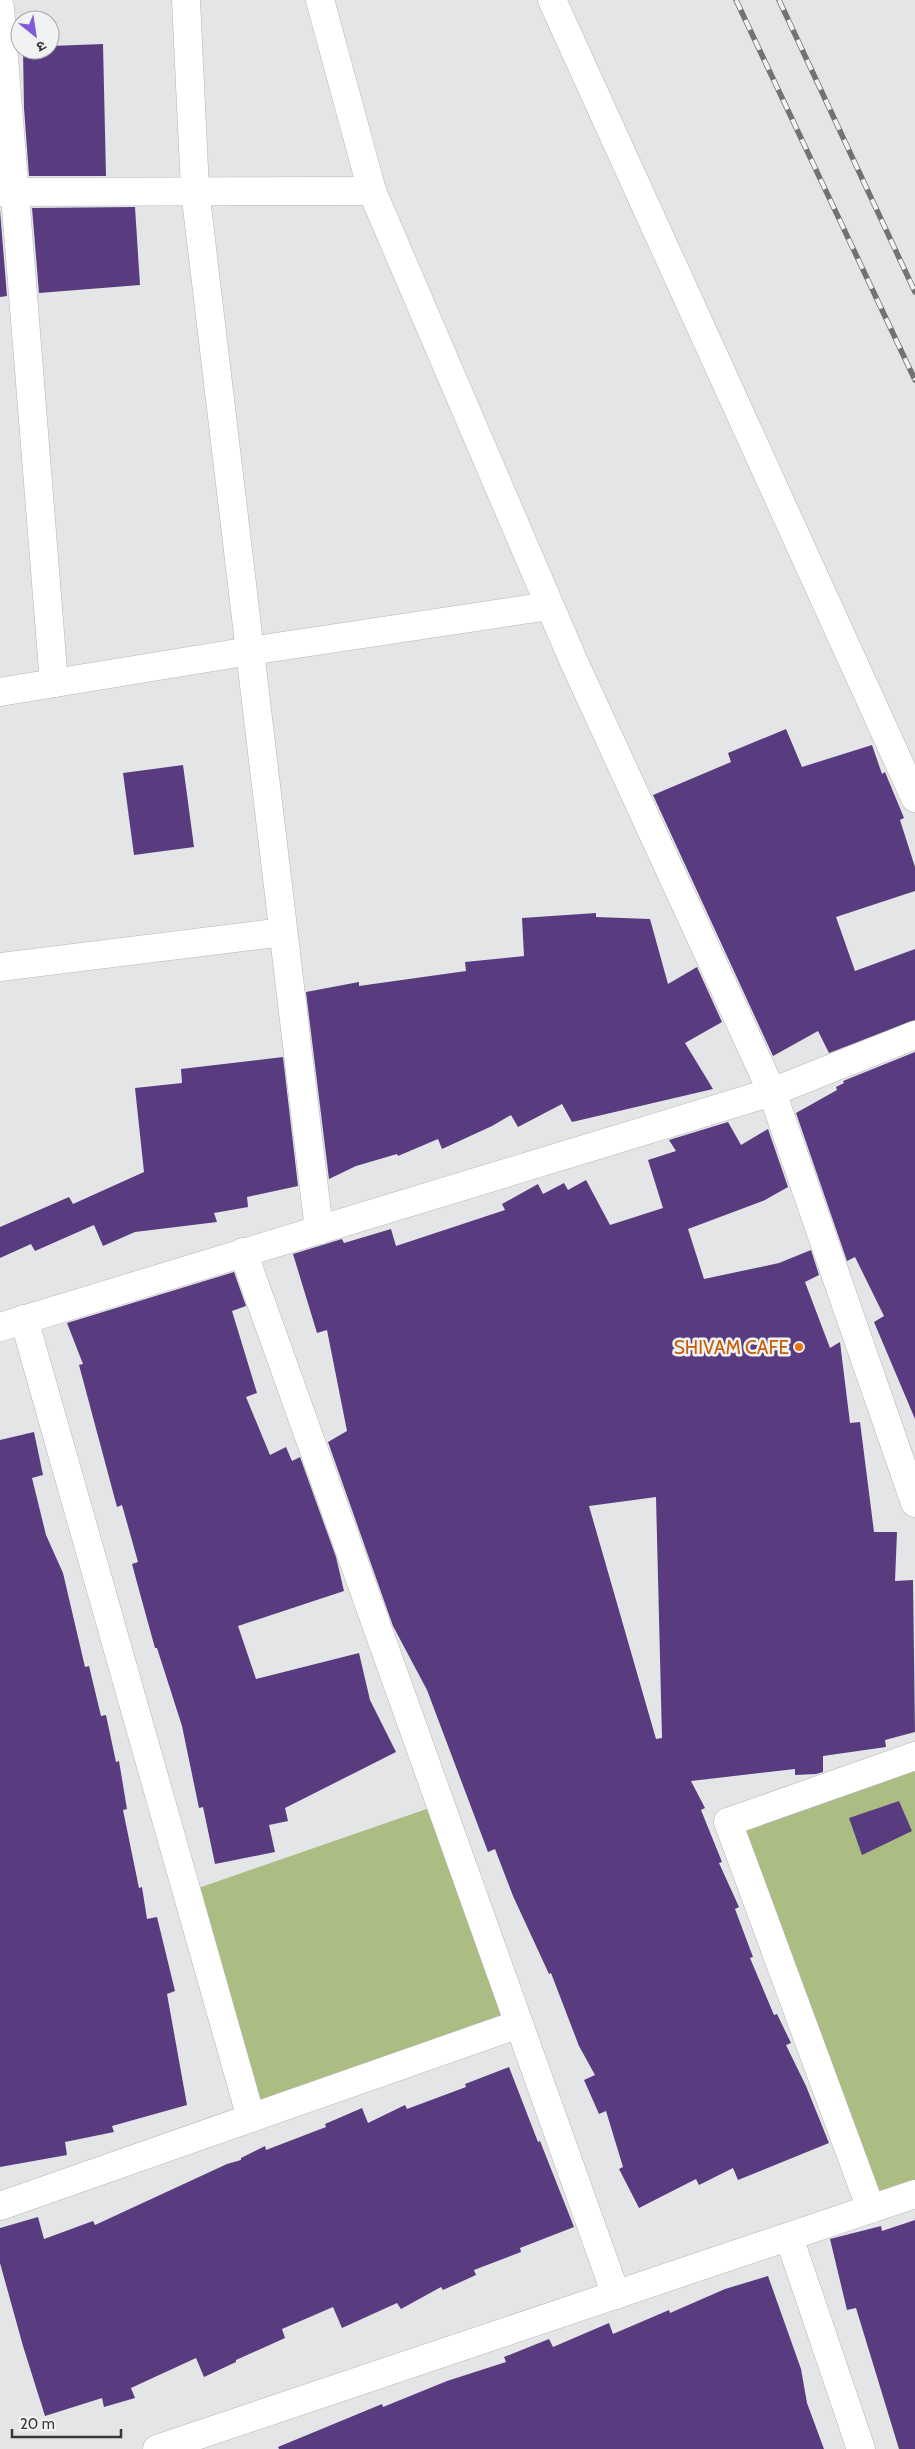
<svg xmlns="http://www.w3.org/2000/svg" width="915" height="2449" viewBox="0 0 915 2449" font-family="Cabin,'Noto Sans Devanagari',sans-serif">
<style>
.green{fill:#abbd83}
.building{fill:#593c7f;fill-rule:evenodd}
.lines{fill:none;stroke-linecap:round;stroke-linejoin:round}
.minor-casing{stroke:#b5b5b6;stroke-width:29}
.minor{stroke:#fff;stroke-width:28}
.rail-casing{stroke:#717272;stroke-width:5.5}
.rail{stroke:#f1f2f3;stroke-width:4;stroke-dasharray:11;stroke-linecap:butt}
.food-dot{fill:#e8710a;stroke:#f1f2f3;stroke-width:2}
.labels{text-anchor:middle;stroke-width:5;stroke-linejoin:round;paint-order:stroke}
.food-label{font-size:19px;fill:#c56008;stroke:#f1f2f3;text-anchor:end}
</style>
<rect width="100%" height="100%" fill="#e4e5e6"/>
<g class="green">
<polygon points="915,1756 915,2194 871,2209 728,1822"/>
<polygon points="441,1804 519,2024 251,2118 187,1892"/>
</g>
<g class="building">
<polygon points="103,44 106,176 29,176 24,108 23,50 50,50 50,46"/>
<polygon points="135,207 140,285 39,293 32,208"/>
<polygon points="0,210 7,296 0,297"/>
<polygon points="786,729 802,767 872,745 882,774 885,772 904,818 900,820 915,867 915,891 836,917 855,971 915,949 915,1020 829,1053 818,1031 773,1056 653,795 731,762 728,753"/>
<polygon points="183,765 194,847 134,855 123,773"/>
<polygon points="596,913 596,917 650,919 668,984 697,967 722,1022 685,1043 713,1089 572,1122 562,1104 518,1127 511,1115 492,1126 442,1149 438,1139 398,1156 397,1154 356,1166 329,1179 306,992 359,982 359,986 466,971 465,962 524,956 522,918"/>
<polygon points="915,1052 915,1419 874,1322 884,1316 855,1257 847,1261 796,1113 837,1090 836,1087 844,1083 843,1081"/>
<polygon points="283,1057 298,1186 247,1197 248,1207 214,1213 217,1222 135,1232 103,1246 94,1225 35,1251 31,1244 0,1258 0,1227 69,1197 73,1204 144,1172 135,1088 182,1083 181,1069"/>
<path d="M 728,1122 L 741,1145 L 768,1129 L 788,1187 L 765,1200 L 688,1229 L 704,1279 L 779,1263 L 811,1250 L 819,1275 L 805,1282 L 830,1348 L 840,1342 L 850,1423 L 860,1422 L 874,1532 L 897,1532 L 895,1581 L 913,1580 L 915,1732 L 885,1740 L 886,1747 L 823,1756 L 823,1772 L 816,1774 L 795,1775 L 795,1769 L 691,1781 L 705,1808 L 701,1810 L 722,1862 L 719,1863 L 739,1907 L 735,1909 L 753,1957 L 750,1958 L 774,2015 L 777,2014 L 791,2043 L 786,2045 L 806,2086 L 829,2143 L 738,2180 L 733,2168 L 699,2185 L 696,2179 L 639,2208 L 619,2169 L 623,2167 L 606,2111 L 599,2114 L 584,2080 L 595,2075 L 579,2046 L 551,1973 L 549,1974 L 513,1896 L 495,1849 L 488,1852 L 427,1690 L 393,1626 L 328,1442 L 347,1431 L 327,1330 L 317,1333 L 293,1254 L 342,1239 L 344,1243 L 391,1229 L 396,1246 L 505,1210 L 502,1204 L 538,1184 L 543,1194 L 564,1183 L 568,1190 L 586,1180 L 610,1225 L 663,1208 L 648,1160 L 676,1151 L 669,1140 ZM 656,1497 L 662,1738 L 656,1739 L 589,1506 Z"/>
<polygon points="234,1272 246,1306 232,1311 257,1393 246,1397 270,1455 286,1447 292,1461 300,1457 336,1557 344,1591 238,1626 256,1679 359,1653 370,1700 396,1752 285,1808 288,1821 269,1825 275,1852 215,1864 203,1807 199,1808 182,1726 157,1648 155,1648 139,1590 132,1564 138,1562 122,1505 117,1507 79,1365 83,1364 67,1323"/>
<polygon points="34,1432 43,1475 32,1478 46,1535 63,1573 85,1667 89,1666 101,1716 106,1715 116,1762 119,1761 127,1809 123,1810 139,1888 142,1887 147,1919 157,1917 175,1991 167,1994 187,2105 112,2126 114,2132 65,2142 67,2155 0,2167 0,1440"/>
<polygon points="899,1801 912,1831 862,1855 849,1818"/>
<polygon points="509,2067 538,2142 540,2141 574,2227 520,2248 521,2252 474,2270 476,2275 443,2290 441,2287 401,2309 397,2303 342,2328 333,2307 282,2329 285,2338 236,2360 236,2362 204,2377 196,2358 131,2388 135,2398 104,2407 102,2398 45,2416 23,2346 0,2263 0,2228 38,2217 44,2239 93,2221 95,2225 227,2164 241,2160 241,2158 265,2146 266,2150 326,2127 325,2124 362,2108 368,2123 405,2105 407,2109 466,2087 465,2084"/>
<polygon points="915,2220 915,2449 899,2449 856,2308 847,2310 830,2239 881,2226 882,2231"/>
<polygon points="768,2276 801,2369 807,2403 824,2449 279,2449 278,2447 382,2404 383,2407 447,2381 506,2362 504,2357 549,2339 553,2347 609,2323 613,2334 669,2310 670,2313 725,2289"/>
</g>
<g class="lines">
<g class="minor-casing">
<g id="minor">
<polyline points="186,0 195,190 319,1230"/>
<polyline points="320,0 372,191 574,662 772,1092 915,1503"/>
<polyline points="552,0 915,798"/>
<polyline points="0,7 54,683"/>
<polyline points="0,192 372,191"/>
<polyline points="0,692 250,651 549,606"/>
<polyline points="0,967 283,932"/>
<polyline points="243,1252 616,2295"/>
<polyline points="24,1319 251,2118"/>
<polyline points="0,1327 772,1092 915,1035"/>
<polyline points="0,2206 519,2024"/>
<polyline points="871,2209 728,1822 915,1756"/>
<polyline points="789,2237 861,2449"/>
<polyline points="157,2449 915,2194"/>
</g>
</g>
<use href="#minor" class="minor"/>
<g class="rail-casing">
<g id="rail">
<polyline points="736,0 915,380"/>
<polyline points="779,0 915,292"/>
</g>
</g>
<use href="#rail" class="rail"/>
</g>
<circle class="food-dot" cx="799" cy="1347" r="5"/>
<g class="labels">
<g class="food-label">
<text x="789" y="1354">SHIVAM CAFE</text>
</g>
</g>
<g transform="translate(35 35) rotate(150)"><circle r="24" fill="#f1f2f3" stroke="#a6a7a8"/>
<path d="M0-4L9 19L0 12L-9 19Z" fill="#805cd7"/>
<text y="-8" font-size="14" font-weight="bold" text-anchor="middle" fill="#363737">उ</text>
</g>
<path d="M12 2429v8h109v-8" fill="none" stroke="#363737" stroke-width="2.5"/>
<text x="20" y="2429" font-size="15" fill="#363737" stroke="#f1f2f3" stroke-width="4" paint-order="stroke">20 m</text>
</svg>
